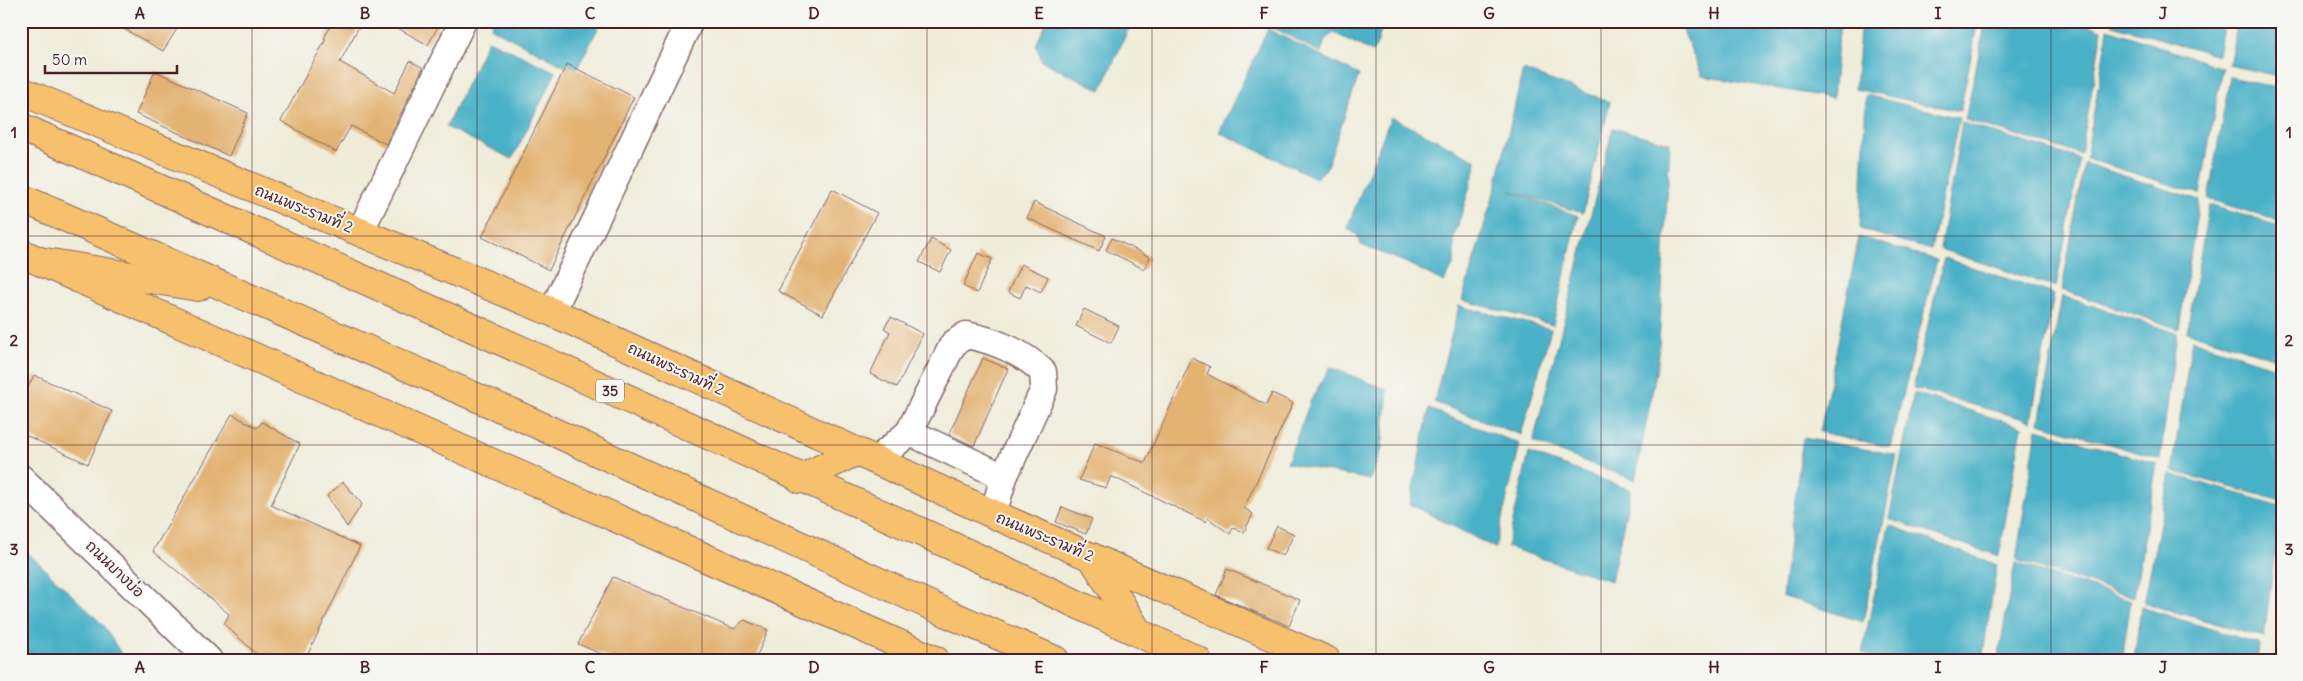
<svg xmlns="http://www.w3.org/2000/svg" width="2303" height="681" viewBox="0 0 2303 681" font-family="Delius,'Playpen Sans Thai',sans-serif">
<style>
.water{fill:#49b1c7;stroke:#4a6879}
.building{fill:#e3b373}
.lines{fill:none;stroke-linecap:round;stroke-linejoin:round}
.minor-casing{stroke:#846768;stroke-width:29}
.major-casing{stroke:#846768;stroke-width:30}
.highway-casing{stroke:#846768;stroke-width:30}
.minor{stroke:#fff;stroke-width:26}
.major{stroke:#f7c06c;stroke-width:28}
.highway{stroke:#f7c06c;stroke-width:28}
.grid{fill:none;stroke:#4a1f2b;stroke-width:1;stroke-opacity:0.55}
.labels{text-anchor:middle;stroke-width:4;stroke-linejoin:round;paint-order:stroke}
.shield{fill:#f6f6f2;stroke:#7e6067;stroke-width:1}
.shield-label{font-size:14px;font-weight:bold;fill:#4a1f2b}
.street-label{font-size:15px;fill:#4a1f2b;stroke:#f6f6f2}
.neatline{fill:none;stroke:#4a1f2b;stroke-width:2}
.grid-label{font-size:16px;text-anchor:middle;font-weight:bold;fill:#4a1f2b}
</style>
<rect width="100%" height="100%" fill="#f6f6f2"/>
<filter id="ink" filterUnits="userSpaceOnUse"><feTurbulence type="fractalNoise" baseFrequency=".02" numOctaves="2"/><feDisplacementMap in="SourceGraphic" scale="10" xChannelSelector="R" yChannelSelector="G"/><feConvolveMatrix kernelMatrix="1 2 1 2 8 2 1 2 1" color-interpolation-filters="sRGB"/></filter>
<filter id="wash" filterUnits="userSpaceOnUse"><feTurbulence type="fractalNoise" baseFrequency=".0096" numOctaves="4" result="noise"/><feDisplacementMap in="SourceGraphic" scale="20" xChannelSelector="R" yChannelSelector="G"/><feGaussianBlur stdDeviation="1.12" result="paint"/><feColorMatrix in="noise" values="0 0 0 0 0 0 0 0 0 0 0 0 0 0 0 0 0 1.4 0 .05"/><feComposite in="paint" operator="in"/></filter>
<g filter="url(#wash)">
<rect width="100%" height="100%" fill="#efecd9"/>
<g class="water">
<polygon points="493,21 602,21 575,72 491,28"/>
<polygon points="1047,21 1132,21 1101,90 1042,61 1036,45"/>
<path d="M 1261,21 L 1381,21 C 1381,33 1379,42 1373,52 L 1334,33 L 1325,39 L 1321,53 Z"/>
<polygon points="1679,21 1840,21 1833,98 1702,76"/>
<polygon points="1861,21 1978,21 1960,111 1855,89"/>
<polygon points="1986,21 2077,21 2102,30 2081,154 1965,120"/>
<polygon points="2113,21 2224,21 2218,55 2112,25"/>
<polygon points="2238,21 2282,21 2282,77 2229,65"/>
<polygon points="1268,29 1359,75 1326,169 1316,178 1219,132"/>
<polygon points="2108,29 2222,68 2200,194 2086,158"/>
<polygon points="488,40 556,72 512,159 446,127"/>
<polygon points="1523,70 1610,102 1583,213 1510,191 1578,216 1553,325 1462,300 1496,186"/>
<polygon points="2230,77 2282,89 2282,222 2208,199"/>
<polygon points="1866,95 1959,118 1931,250 1860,229"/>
<polygon points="1391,117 1476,160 1475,170 1454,238 1454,264 1444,282 1407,263 1361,245 1357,235 1347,228"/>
<polygon points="1962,123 2080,159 2056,287 1940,249"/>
<polygon points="1613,128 1670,143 1658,362 1635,480 1533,442"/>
<polygon points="2084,163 2199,200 2179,329 2062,290"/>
<polygon points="2209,205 2282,227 2282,360 2187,332"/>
<polygon points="1859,237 1937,260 1890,447 1820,432"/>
<polygon points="1944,258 2054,294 2031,421 1913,388"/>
<polygon points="2062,296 2177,333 2160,459 2039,423"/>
<polygon points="1459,306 1551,329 1521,435 1434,402"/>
<polygon points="2192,340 2282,369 2282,501 2172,471"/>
<polygon points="1330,367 1388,390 1382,448 1370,480 1287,463 1311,400"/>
<polygon points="1914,393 2022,427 1999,556 1889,519"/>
<polygon points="1429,409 1520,444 1495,548 1410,504"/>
<polygon points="2037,429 2157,464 2134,597 2016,560"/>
<polygon points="1803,438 1897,455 1863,622 1782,596"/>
<polygon points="1529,453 1631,490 1611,581 1507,547"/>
<polygon points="2170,474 2281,506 2264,637 2144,603"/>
<polygon points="1889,525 1997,565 1982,660 1884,660 1862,653"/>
<polygon points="21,546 103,625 125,660 21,660"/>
<polygon points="2015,563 2131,600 2122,660 1998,660"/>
<polygon points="2141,607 2259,644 2257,660 2134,660"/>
</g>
<g id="blocks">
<g class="building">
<polygon points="110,21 182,21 163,51"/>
<polygon points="334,21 362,21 340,62 394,93 410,61 423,68 386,144 351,126 336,152 281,121 326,39 324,38"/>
<polygon points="385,21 441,21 428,45"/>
<polygon points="567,64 634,97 549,270 482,237"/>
<polygon points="155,71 248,113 229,156 136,114"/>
<polygon points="832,189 877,213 823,315 778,291"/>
<polygon points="1034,202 1106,236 1099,251 1027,218"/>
<polygon points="1112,238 1150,257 1144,269 1106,250"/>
<polygon points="931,239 951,250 940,272 919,262"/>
<polygon points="978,253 992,259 977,293 963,286"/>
<polygon points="1021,264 1048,277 1041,292 1026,285 1020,298 1008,292"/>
<polygon points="1084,309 1119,326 1111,343 1076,326"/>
<polygon points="891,317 923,334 897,387 870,374 890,332 884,328"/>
<polygon points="983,358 1008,369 974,446 949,434"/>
<polygon points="1192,358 1210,367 1207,374 1266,405 1272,393 1293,403 1244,508 1253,514 1244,532 1233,528 1230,534 1208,518 1206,522 1111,476 1106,488 1079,480 1095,443 1145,463"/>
<polygon points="34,375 112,411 88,464 21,433 21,402"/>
<polygon points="232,414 257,428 262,422 300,444 271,505 360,546 305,660 263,660 224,624 229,614 153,551"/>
<polygon points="343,482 362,504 347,527 327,496"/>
<polygon points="1062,507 1092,519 1086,534 1056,522"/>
<polygon points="1277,526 1294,534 1283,556 1266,548"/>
<polygon points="1227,569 1300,600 1289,626 1216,595"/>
<polygon points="613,577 734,629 744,620 768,630 755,660 615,660 578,644"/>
</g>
</g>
</g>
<g filter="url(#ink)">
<use href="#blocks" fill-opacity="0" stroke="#846768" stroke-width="1"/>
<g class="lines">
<g class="minor-casing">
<g id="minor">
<polyline points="360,232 463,21"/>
<polyline points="552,312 690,21"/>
<polyline points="909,432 1004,477"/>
<path d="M 876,461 L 909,432 L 953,344 L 966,335 C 993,340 1023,352 1043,372 L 1044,389 L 1004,477 L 993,514"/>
<polyline points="21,478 209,660"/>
</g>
</g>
<g class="major-casing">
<g id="major">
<polyline points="21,91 552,312 993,514 1326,660"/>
<polyline points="21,253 935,660"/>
</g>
</g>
<g class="highway-casing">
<g id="highway">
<polyline points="21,127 477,330 976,557 1197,660"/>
<polyline points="21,198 517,415 949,614 1055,660"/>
<polyline points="39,261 198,287"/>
<polyline points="800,479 855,452"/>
<polyline points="1092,557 1138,632"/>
</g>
</g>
<use href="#minor" class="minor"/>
<use href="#major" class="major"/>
<use href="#highway" class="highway"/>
</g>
</g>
<path class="grid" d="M 252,21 L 252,660M 477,21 L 477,660M 702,21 L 702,660M 927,21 L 927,660M 1152,21 L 1152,660M 1376,21 L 1376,660M 1601,21 L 1601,660M 1826,21 L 1826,660M 2051,21 L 2051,660M 21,236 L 2282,236M 21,445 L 2282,445"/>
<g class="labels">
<rect class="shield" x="596" y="379.5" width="28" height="23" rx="4"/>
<g class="shield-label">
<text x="610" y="396">35</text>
</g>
<g class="street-label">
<text transform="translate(304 209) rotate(22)" y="5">ถนนพระรามที่ 2</text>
<text transform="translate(676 369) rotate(25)" y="5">ถนนพระรามที่ 2</text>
<text transform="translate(1045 537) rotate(23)" y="5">ถนนพระรามที่ 2</text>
<text transform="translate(115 569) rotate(44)" y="5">ถนนบางบ่อ</text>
</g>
</g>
<rect width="2303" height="681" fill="none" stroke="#f6f6f2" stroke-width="55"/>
<path d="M45 65v8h132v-8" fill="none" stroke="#4a1f2b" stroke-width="2.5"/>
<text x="52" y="65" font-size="15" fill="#4a1f2b" stroke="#f6f6f2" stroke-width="4" paint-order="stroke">50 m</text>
<rect x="28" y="28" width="2248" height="626" class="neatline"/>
<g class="grid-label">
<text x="140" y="19">A</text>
<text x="365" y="19">B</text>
<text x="590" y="19">C</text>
<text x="814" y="19">D</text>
<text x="1039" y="19">E</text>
<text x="1264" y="19">F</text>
<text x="1489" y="19">G</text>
<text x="1714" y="19">H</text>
<text x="1938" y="19">I</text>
<text x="2163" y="19">J</text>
<text x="14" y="138">1</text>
<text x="2289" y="138">1</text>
<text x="14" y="346">2</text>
<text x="2289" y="346">2</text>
<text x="14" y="555">3</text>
<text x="2289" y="555">3</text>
<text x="140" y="673">A</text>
<text x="365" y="673">B</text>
<text x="590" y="673">C</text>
<text x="814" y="673">D</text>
<text x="1039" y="673">E</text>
<text x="1264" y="673">F</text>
<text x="1489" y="673">G</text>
<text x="1714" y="673">H</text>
<text x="1938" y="673">I</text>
<text x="2163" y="673">J</text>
</g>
</svg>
